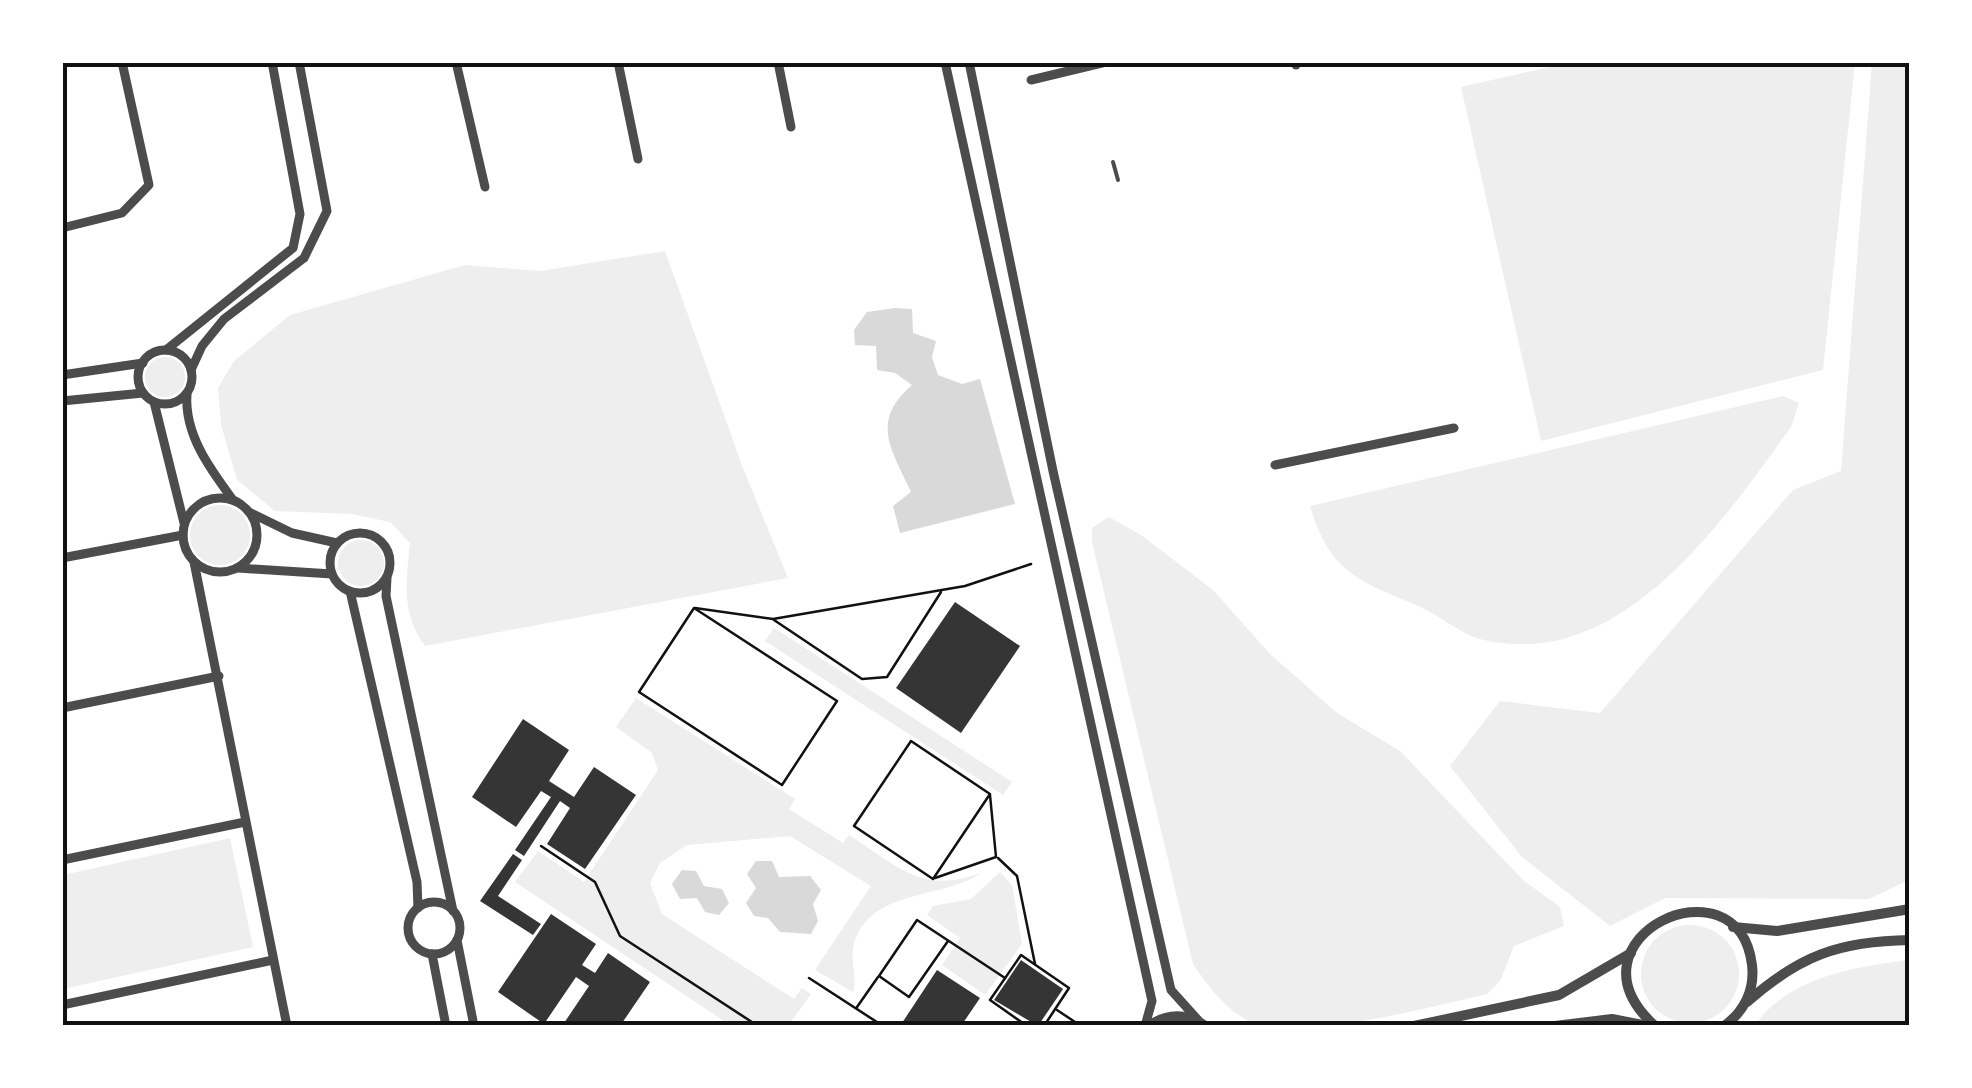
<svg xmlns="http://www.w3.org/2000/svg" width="1972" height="1088" viewBox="0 0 1972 1088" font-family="'Noto Sans',sans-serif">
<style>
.green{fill:#eee}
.water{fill:#d9d9d9}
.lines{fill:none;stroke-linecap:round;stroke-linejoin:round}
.stream{stroke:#d9d9d9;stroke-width:5}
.building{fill:#353535}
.path{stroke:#111;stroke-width:2.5}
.service{stroke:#4c4c4c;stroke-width:4}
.minor{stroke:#4c4c4c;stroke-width:9}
.tertiary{stroke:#4c4c4c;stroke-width:10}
.neatline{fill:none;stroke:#111;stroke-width:4}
</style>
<rect width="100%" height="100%" fill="#fff"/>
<g class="green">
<polygon points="1571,62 1855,63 1823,370 1541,441 1461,87"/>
<polygon points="1872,63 1910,63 1909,880 1869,899 1665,898 1610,926 1522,857 1450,766 1500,701 1600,713 1793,490 1841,471"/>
<path d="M 665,251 L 743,468 L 788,578 L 425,646 C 401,614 406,581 410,543 L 390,522 L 352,514 L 275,511 L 237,480 L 221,425 L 218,388 L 234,361 L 290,315 L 465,265 L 540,271 Z"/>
<circle cx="165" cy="377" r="20"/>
<path d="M 1783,396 L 1799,403 L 1791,427 C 1723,521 1621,672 1484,640 C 1461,635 1438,614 1416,605 C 1357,580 1330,572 1310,506 Z"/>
<circle cx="220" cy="535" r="30"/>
<path d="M 1109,517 L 1141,535 L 1213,590 L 1270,654 L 1337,713 L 1400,751 L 1524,881 L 1560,907 L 1564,926 L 1514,946 L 1500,981 L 1487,994 C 1439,1005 1294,1043 1252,1023 C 1225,1009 1210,989 1193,964 L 1092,542 L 1092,528 Z"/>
<circle cx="361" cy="563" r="23"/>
<polygon points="774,628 1012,782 1003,795 765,641"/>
<path d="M 636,698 L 795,799 L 789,809 L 843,843 L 849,835 C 898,866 921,895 981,873 C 942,900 870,888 854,944 C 849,961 858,976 853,992 L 815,970 L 871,886 L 790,836 L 687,845 L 660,863 L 650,883 L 662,914 L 794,999 L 802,988 L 811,994 L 788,1026 L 730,1025 L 515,882 L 538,851 L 584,882 L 658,770 L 652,753 L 616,727 Z"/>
<polygon points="230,838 253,947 63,989 63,875"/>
<polygon points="1000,872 1012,885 1022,944 985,995 942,965 960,938 927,915 933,906 971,899"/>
<circle cx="1690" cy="974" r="49"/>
<path d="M 1909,960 L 1909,1025 L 1755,1025 C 1789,977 1854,967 1909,960 Z"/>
</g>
<g class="water">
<path d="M 895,308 L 912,309 L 913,333 L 936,341 L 932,357 L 938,375 L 962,384 L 980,379 L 1015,504 L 900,533 L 893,506 L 911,492 C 891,449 870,421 912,385 L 895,373 L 877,370 L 876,346 L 855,345 L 854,330 L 867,312 Z"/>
<polygon points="756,861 772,861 779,877 810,876 821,890 813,904 818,921 811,934 780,932 768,918 754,916 746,903 756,888 747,874"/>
<polygon points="682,870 696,871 704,886 722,889 729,903 719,915 705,912 697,898 680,899 672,884"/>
</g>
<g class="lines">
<polyline class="stream" points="1910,990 1910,995"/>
</g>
<g class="building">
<polygon points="955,602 1020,646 961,733 896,688"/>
<polygon points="523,719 569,750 549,781 574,797 594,767 636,795 585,869 547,844 570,808 560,801 524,856 515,850 551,797 541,791 516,827 472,797"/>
<polygon points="513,854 522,860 498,896 541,924 533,935 480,901"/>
<polygon points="551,914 596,944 582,965 595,973 608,953 650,982 620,1026 562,1026 589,986 576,977 544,1024 498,992"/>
<polygon points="1021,960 1063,989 1038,1026 994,1000"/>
<polygon points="937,970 980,998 961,1026 900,1026"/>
</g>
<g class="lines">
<g class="path">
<polygon points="694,608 837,701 782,785 639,692"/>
<polyline points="695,608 773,619 965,586 1031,564"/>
<polyline points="774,620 862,679 887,677 941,592"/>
<polygon points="911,741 990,794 933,879 854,826"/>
<polyline points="541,846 595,882 620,936 758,1026"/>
<polyline points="998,858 1017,876 1035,964"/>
<polyline points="935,878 996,857 990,795"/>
<polyline points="948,941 909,997 879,976 917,920 1005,978"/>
<polyline points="809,978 883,1026"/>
<polyline points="857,1007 878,977"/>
<polyline points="1057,1010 1081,1026"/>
<polyline points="1027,1026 990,1000 1021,955 1069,988 1044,1026"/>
</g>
<polyline class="service" points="1113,162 1118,180"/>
<g class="minor">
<polyline points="456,62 485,187"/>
<polyline points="618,62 638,159"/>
<polyline points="778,62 791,127"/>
<polyline points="945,62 1152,1001 1145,1026"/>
<polyline points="969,62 1053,471 1171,990 1198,1020"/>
<polyline points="1296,62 1296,65"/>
<polyline points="1031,80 1106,62"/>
<polyline points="62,228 122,213 149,185 122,62"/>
<polyline points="166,350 293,248 300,214 272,62"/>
<circle cx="165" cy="377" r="27"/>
<polyline points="191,370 202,346 224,319 304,258 327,211 299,62"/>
<polyline points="62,375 143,363"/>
<path d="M 187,394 C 184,434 210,469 233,500"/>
<polyline points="62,401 143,393"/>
<polyline points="154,402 184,523"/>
<polyline points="1275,465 1454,428"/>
<circle cx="220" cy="535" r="37"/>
<polyline points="251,513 292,533 337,543"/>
<circle cx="360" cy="563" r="30"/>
<polyline points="62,558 183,535"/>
<polyline points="194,562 287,1026"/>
<polyline points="238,568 332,574"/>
<polyline points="387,578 386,596 453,911"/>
<polyline points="350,591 417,882 418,908"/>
<polyline points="62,708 219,676"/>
<polyline points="62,860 245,822"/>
<circle cx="434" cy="928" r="26"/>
<polyline points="457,940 474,1026"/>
<polyline points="432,954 446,1026"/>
<polyline points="62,1005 273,960"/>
</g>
<g class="tertiary">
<polyline points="1733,927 1777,931 1910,909"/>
<path d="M 1747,1002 C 1799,956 1839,941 1910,940"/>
<path d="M 1149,1026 C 1167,1013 1188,1013 1205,1026"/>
<polyline points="1414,1026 1559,995 1631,953"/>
<polyline points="1555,1026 1612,1019 1648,1026"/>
<path d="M 1655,1026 C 1557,938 1739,854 1752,965 C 1755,990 1744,1012 1724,1026"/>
</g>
</g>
<rect width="1972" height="1088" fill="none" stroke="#ffffff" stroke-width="130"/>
<rect x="65" y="65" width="1842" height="958" class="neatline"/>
</svg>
